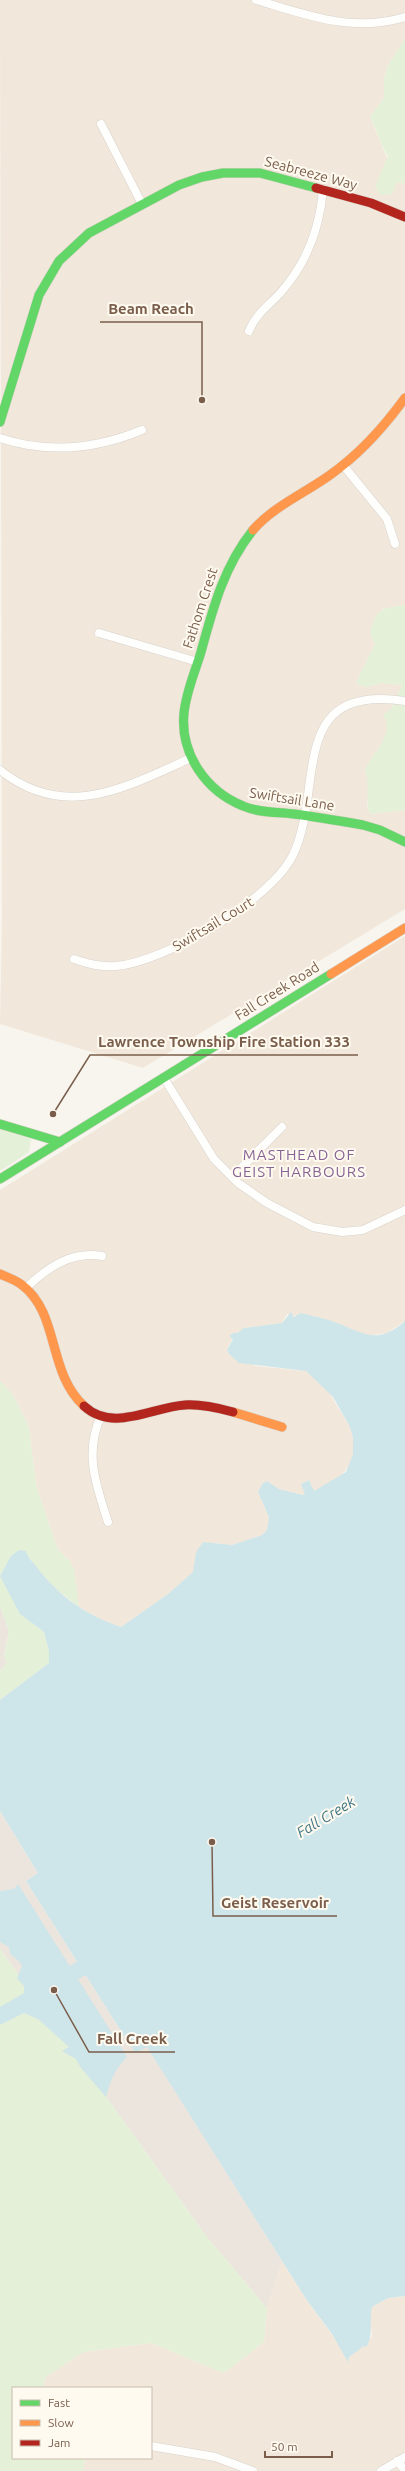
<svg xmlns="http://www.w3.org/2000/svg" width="405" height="2471" viewBox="0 0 405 2471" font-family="Ubuntu,sans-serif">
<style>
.residential{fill:#f1e8db}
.industrial{fill:#ebe5de}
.green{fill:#e4f0d8}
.water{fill:#cee6ea}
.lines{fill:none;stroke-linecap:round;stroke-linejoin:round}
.river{stroke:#cee6ea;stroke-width:16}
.street-casing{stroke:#d8d2cc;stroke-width:9}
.fast-casing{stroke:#d7d1c8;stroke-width:10}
.slow-casing{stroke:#d7d1c8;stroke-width:10}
.jam-casing{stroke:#d7d1c8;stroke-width:10}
.street{stroke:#fefefc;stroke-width:8}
.fast{stroke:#63d668;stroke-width:9}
.slow{stroke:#ff974d;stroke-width:9}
.jam{stroke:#b3261e;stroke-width:9}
.labels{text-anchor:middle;stroke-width:4;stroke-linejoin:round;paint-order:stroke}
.street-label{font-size:14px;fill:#7a5e4b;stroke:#fffaf0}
.neighbourhood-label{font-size:15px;letter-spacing:1px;fill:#876395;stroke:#fffaf0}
.water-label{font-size:15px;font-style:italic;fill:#407786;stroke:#fffaf0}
.leader{fill:none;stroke:#7a5e4b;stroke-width:1.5}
.callout-dot{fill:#7a5e4b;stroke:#fffaf0;stroke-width:1.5}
.callout-label{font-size:15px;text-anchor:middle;font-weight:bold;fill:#7a5e4b;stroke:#fffaf0;stroke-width:4;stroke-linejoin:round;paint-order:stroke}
</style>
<rect width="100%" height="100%" fill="#f8f5ee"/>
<g class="residential">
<polygon points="0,0 405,0 405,39 387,67 384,80 384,98 370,117 397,182 405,184 405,605 382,609 375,644 356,683 365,687 382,683 402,685 392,708 388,733 365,770 369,781 367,806 370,814 405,810 405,909 143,1068 0,1024 2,920"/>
<polygon points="405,936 405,1321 387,1333 367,1336 341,1326 287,1314 282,1323 244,1328 237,1333 232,1333 233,1338 228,1347 255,1366 306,1371 328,1391 350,1427 353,1437 353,1454 349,1466 341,1476 314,1491 309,1480 301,1484 306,1494 303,1495 279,1489 267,1481 258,1492 269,1517 267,1530 262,1535 232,1545 223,1546 217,1543 196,1552 194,1572 168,1594 121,1627 103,1621 79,1607 69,1560 58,1550 36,1486 29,1427 13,1395 0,1381 0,1190"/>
<polygon points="282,2261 306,2299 348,2357 364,2346 372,2336 370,2318 372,2307 388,2298 405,2296 405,2471 83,2471 85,2458 151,2458 151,2388 42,2388 46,2377 83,2352 151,2343 224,2373 264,2342 267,2308"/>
</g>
<g class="industrial">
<polygon points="0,1606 9,1631 4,1655 7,1663 0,1671"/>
<polygon points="0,1811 38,1873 26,1881 135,2053 147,2046 282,2261 267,2308 206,2236 0,1949"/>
</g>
<g class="green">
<path d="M 405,39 L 405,184 L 397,182 L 392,194 L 381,195 L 375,187 L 388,156 C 380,144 377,130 370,117 L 384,98 L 384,80 L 387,67 Z"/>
<path d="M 405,605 L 405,810 L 370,814 C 364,799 371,786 365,770 C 373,752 396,734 383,715 L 392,708 L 402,685 L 382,683 L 365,687 L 356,683 L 375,644 L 370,634 C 376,608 380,609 405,605 Z"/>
<polygon points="0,1129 31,1139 29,1152 0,1171"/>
<polygon points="0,1381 13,1395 29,1427 36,1486 58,1550 69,1560 74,1569 79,1607 47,1582 31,1560 18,1553 9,1560 1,1574 20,1614 44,1632 49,1651 49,1663 0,1700 0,1671 7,1663 4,1656 9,1631 0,1606"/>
<polygon points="0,1949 206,2236 267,2308 264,2342 224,2373 151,2343 83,2352 46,2377 42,2388 13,2388 13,2458 85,2458 83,2471 0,2471"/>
</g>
<g class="water">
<path d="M 291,1312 L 294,1317 L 301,1313 C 312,1316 325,1318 337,1323 C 365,1334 378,1345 405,1321 L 405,2296 L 388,2298 L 372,2307 C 369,2321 374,2336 366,2347 L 364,2346 L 349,2357 L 348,2362 L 332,2334 L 306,2299 L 147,2047 L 135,2053 L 26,1881 L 38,1873 L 0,1811 L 0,1700 L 49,1663 L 49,1651 L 44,1632 L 20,1614 L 0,1576 L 11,1556 L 19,1550 L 26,1551 C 28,1558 31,1560 36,1566 C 56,1594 87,1616 121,1627 L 168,1594 L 193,1572 L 196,1552 L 203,1542 L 232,1545 L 262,1535 L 267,1530 L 269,1517 L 258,1492 L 263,1483 L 267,1481 L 279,1489 L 303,1495 L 305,1494 L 301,1484 L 309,1480 L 314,1491 L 346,1472 L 353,1454 L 353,1438 L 350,1427 L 333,1397 L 306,1371 L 239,1363 L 229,1354 L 227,1350 L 233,1339 L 229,1336 L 233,1333 L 237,1333 L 244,1328 L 282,1323 Z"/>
<path d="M 18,1884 L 127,2057 C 115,2069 110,2081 106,2097 L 81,2068 L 76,2059 L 62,2051 L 69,2047 L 38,2019 L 24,2013 L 0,2025 L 0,2007 L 24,1993 L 24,1986 L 17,1978 L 22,1966 L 19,1961 L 10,1954 L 9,1947 L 0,1942 L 0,1891 L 14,1889 Z"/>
</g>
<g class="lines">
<polyline class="river" points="55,1984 100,1957"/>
<g class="street-casing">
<g id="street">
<path d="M 256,0 C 308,15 351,33 405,17"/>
<polyline points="101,124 142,204"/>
<path d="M 249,331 C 256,313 270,305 282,291 C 307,262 320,227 323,189"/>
<path d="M 0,438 C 48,454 96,449 142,430"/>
<polyline points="343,465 387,519 395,544"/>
<polyline points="99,633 198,662"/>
<path d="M 0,770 C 65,822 126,787 191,758"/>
<path d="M 74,959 C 89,964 100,967 116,966 C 165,962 271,900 293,855 C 325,788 286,683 405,701"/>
<polyline points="164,1078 214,1159 238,1183 267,1203 313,1227 342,1232 363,1230 405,1210"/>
<polyline points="232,1177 282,1127"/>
<path d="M 27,1287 C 48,1267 72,1251 102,1256"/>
<path d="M 101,1416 C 84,1453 96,1485 108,1522"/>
<polyline points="151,2446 215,2457 253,2471"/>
<polyline points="397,2461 405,2470"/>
<polyline points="381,2471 405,2457"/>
</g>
</g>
<g class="fast-casing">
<g id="fast">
<polyline points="0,422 39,295 59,261 89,233 179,185 202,177 223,173 260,173 316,188"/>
<path d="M 253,530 C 224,566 213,608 201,652 C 195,672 186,692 184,713 C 180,754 206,791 243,806 C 259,813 277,812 294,814 C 317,817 340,821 363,825 L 380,830 L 405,842"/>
<polyline points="0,1124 60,1142"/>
<polyline points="0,1179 331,974"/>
</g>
</g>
<g class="slow-casing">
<g id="slow">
<path d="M 253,530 C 274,506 305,493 330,475 C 360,454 384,427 405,398"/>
<polyline points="331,974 405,928"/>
<path d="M 0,1274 C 7,1277 16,1280 22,1285 C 60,1314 47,1372 84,1406"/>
<polyline points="233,1412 282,1427"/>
</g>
</g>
<g class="jam-casing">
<g id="jam">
<polyline points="316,188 371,203 405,217"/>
<path d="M 84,1406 C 113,1433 152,1407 185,1405 C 201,1404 218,1408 233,1412"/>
</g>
</g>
<use href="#street" class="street"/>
<use href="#fast" class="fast"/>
<use href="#slow" class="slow"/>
<use href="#jam" class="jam"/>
</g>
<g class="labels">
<g class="street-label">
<text transform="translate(311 173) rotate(15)" y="5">Seabreeze Way</text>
<text transform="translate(200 608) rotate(-72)" y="5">Fathom Crest</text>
<text transform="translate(292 799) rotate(9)" y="5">Swiftsail Lane</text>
<text transform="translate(213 924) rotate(-31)" y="5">Swiftsail Court</text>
<text transform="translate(277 991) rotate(-32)" y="5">Fall Creek Road</text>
</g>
<g class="neighbourhood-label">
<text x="299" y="1160">MASTHEAD OF<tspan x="299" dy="17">GEIST HARBOURS</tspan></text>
</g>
<g class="water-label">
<text transform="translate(326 1817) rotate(-31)" y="5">Fall Creek</text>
</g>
</g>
<path class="leader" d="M202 400L202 322H100M53 1114L90 1055H358M212 1842L213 1916H337M54 1990L89 2052H175"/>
<g class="callout-dot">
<circle cx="202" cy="400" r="4"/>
<circle cx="53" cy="1114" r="4"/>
<circle cx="212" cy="1842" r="4"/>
<circle cx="54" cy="1990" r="4"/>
</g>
<g class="callout-label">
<text x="151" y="314">Beam Reach</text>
<text x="224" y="1047">Lawrence Township Fire Station 333</text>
<text x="275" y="1908">Geist Reservoir</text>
<text x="132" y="2044">Fall Creek</text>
</g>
<rect x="12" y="2387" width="140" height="72" fill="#fffaf0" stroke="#cabcae"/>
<rect x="20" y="2400" width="20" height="6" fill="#63d668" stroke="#cabcae"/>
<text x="48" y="2407" font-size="12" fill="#7a5e4b">Fast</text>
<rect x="20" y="2420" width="20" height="6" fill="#ff974d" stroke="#cabcae"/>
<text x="48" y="2427" font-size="12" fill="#7a5e4b">Slow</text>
<rect x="20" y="2440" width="20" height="6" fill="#b3261e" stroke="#cabcae"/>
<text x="48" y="2447" font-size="12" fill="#7a5e4b">Jam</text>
<path d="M265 2451v6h67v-6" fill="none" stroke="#7a5e4b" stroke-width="2"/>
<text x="271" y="2451" font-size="12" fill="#7a5e4b" stroke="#fffaf0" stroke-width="3" paint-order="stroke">50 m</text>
</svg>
